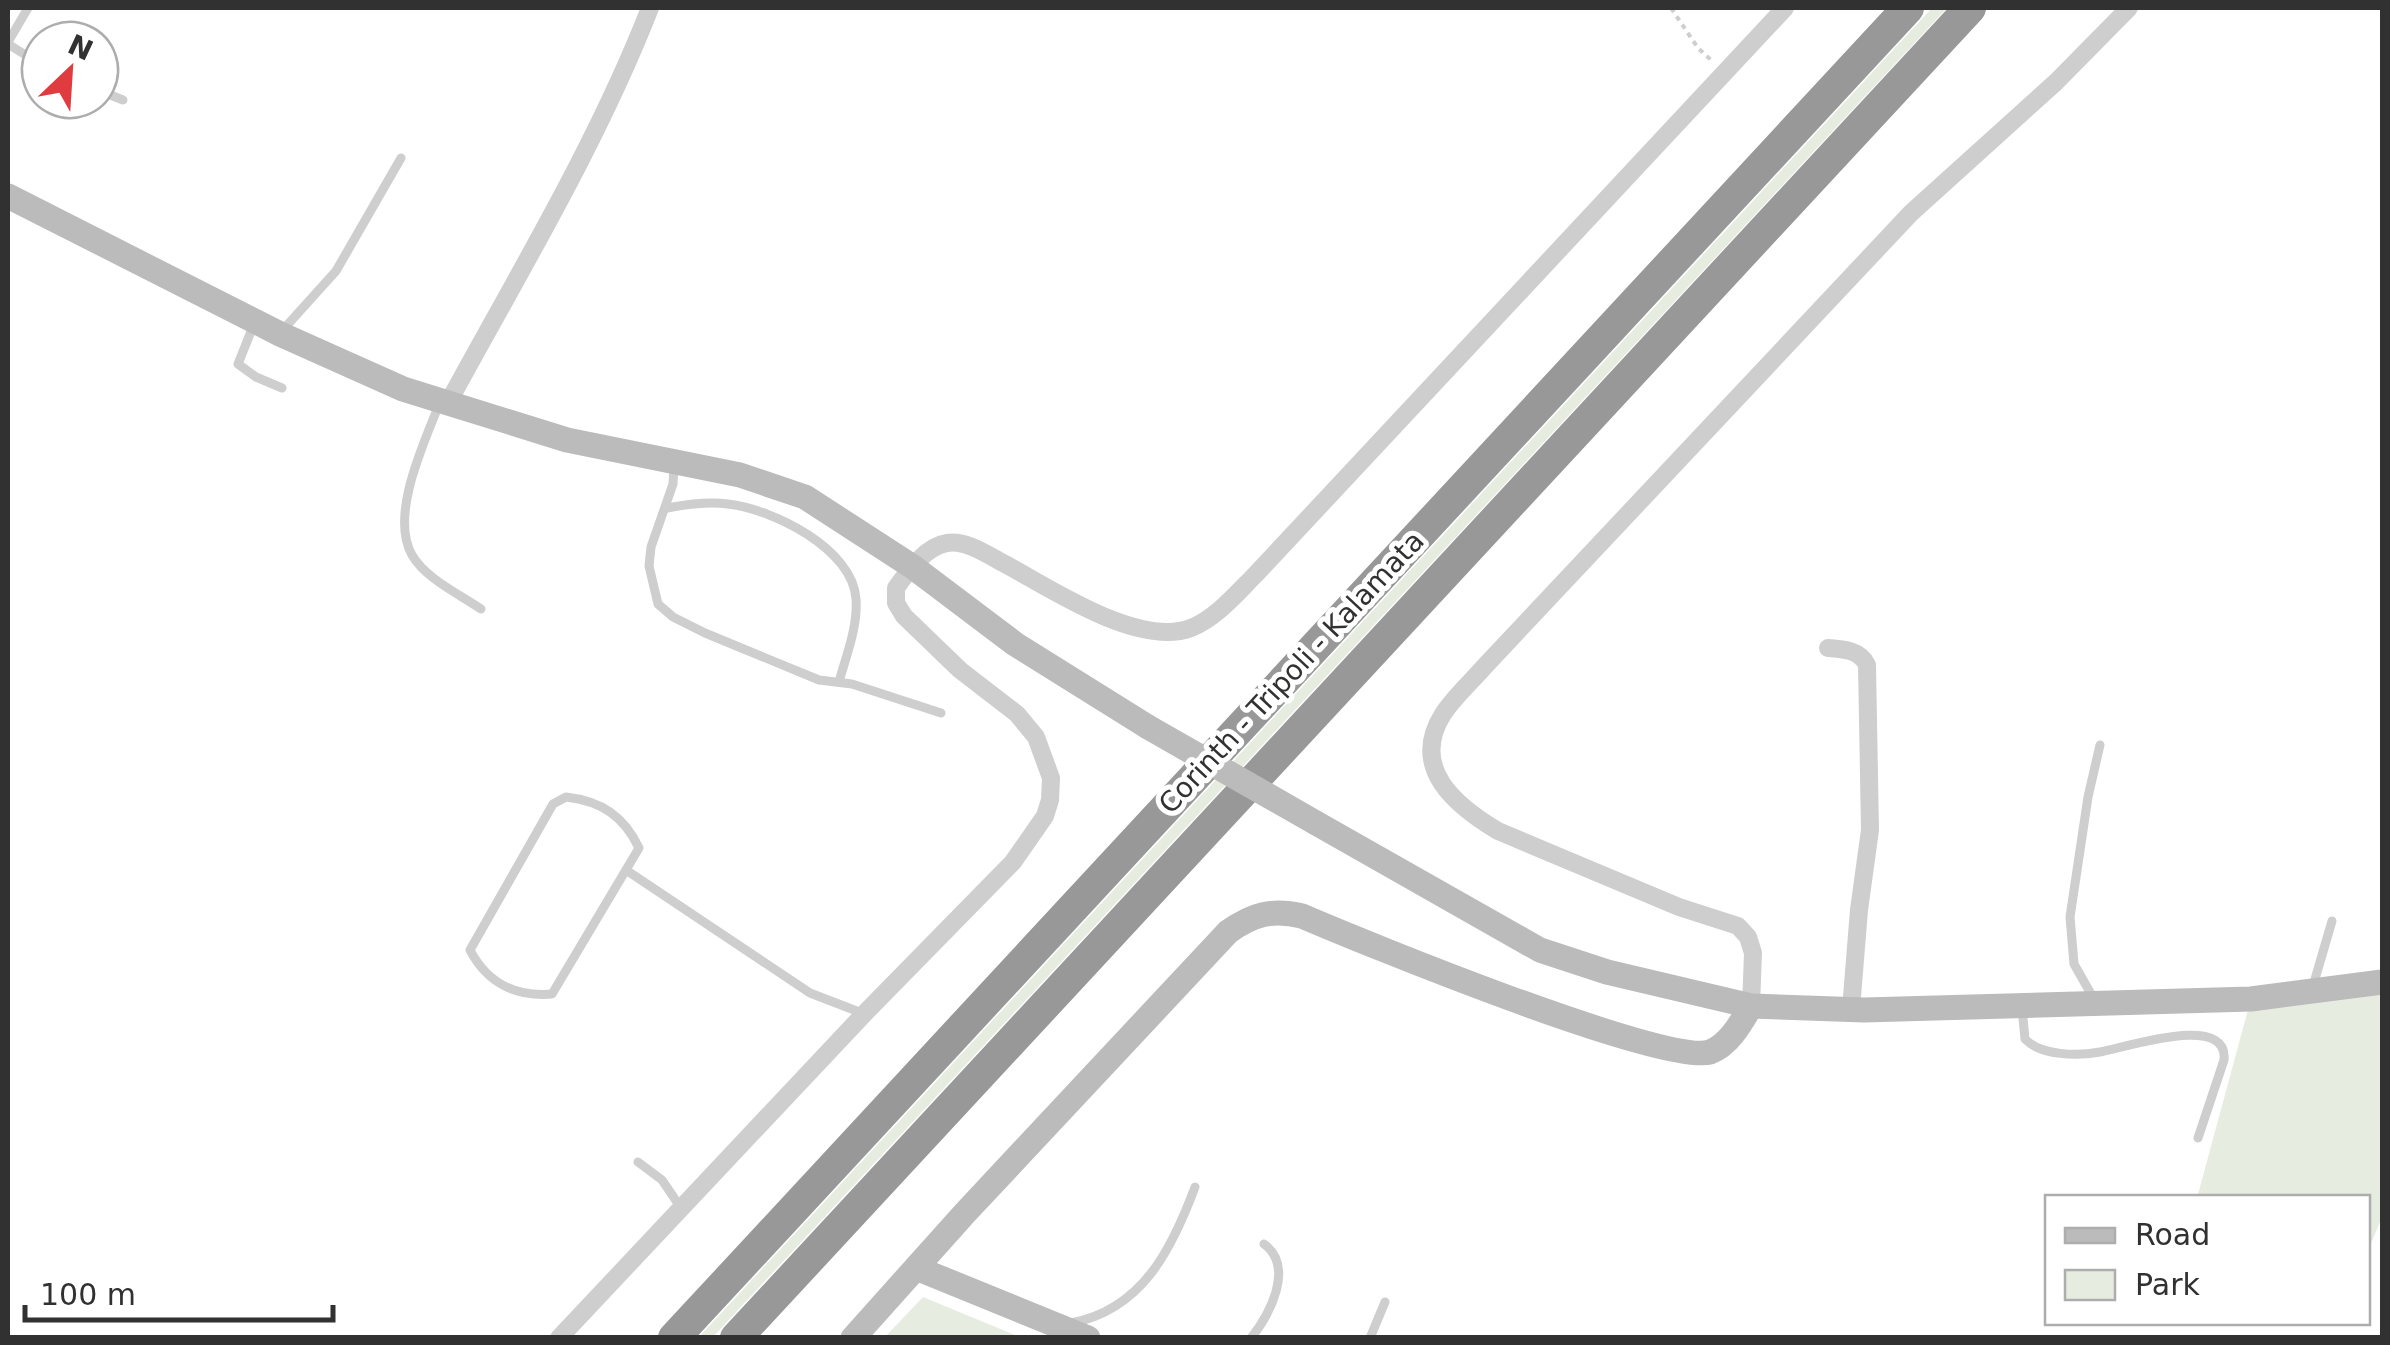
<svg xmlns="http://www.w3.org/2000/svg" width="2390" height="1345" viewBox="0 0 2390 1345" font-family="'DejaVu Sans',sans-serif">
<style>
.green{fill:#e6ede0}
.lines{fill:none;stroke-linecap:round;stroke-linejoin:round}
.path{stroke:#cecece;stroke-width:4;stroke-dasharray:5 5;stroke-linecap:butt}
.lane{stroke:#cecece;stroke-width:9}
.street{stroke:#cecece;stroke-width:18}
.secondary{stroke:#bbb;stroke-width:25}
.highway{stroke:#989898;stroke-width:32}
.secondary-bridge{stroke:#bbb;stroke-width:25}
.labels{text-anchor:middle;stroke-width:10;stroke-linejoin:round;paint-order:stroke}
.street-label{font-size:28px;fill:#313131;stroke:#fff}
</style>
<rect width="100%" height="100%" fill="#fff"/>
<g class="green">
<polygon points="1932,8 1947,8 713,1337 698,1338"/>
<polygon points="2382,991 2382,1217 2368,1251 2368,1198 2197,1198 2249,1006"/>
<polygon points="923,1297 1020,1337 885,1337"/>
</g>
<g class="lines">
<polyline class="path" points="1671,8 1698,48 1711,60"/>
<g class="lane">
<polyline points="8,42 28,8"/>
<polyline points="8,44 40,64"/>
<polyline points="100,91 123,100"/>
<polyline points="254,324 238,364 256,377 282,388"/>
<polyline points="281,332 336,271 401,158"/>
<path d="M 440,402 C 425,441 389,515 412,555 C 425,578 459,594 481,609"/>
<polyline points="674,466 673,484 651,547 649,566 658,604 673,617 705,633 819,680 852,684 941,713"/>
<path d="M 667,508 C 687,504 707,501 728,504 C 773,509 853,549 856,599 C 858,627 846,656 839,682"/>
<path d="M 566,797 C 601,801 624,816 639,848 L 552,994 C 516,997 487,983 470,950 L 553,804 Z"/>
<polyline points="626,870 810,993 862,1013"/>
<polyline points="2313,986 2332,921"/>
<polyline points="2095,1001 2074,964 2070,917 2088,797 2100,745"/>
<path d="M 2022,1008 L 2025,1039 C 2041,1056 2078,1056 2100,1052 C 2125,1048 2229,1012 2224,1060 L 2198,1138"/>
<polyline points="638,1162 662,1180 681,1208"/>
<path d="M 1071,1323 C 1142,1310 1172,1249 1195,1187"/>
<path d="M 1251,1338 C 1270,1314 1295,1267 1264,1244"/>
<polyline points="1370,1338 1385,1302"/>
</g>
<g class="street">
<path d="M 447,405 C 518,274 596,146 650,8"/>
<path d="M 1828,648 C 1843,649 1860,650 1867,665 L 1870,830 L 1859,910 L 1851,1009"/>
<path d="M 1751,1006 L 1753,953 L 1748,937 L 1738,926 L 1679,907 L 1498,831 C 1456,806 1409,768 1443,714 C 1454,697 1471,682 1484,667 L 1911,213 L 2056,82 L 2129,8"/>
<path d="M 559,1338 L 864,1014 L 1013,862 L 1045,816 L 1050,800 L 1051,778 L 1036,737 L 1017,714 L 960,670 L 904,616 L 896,603 L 896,588 C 908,571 926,546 947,543 C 967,540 988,555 1005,564 C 1050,588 1138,648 1191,628 C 1216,618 1237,593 1256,574 L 1785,8"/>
</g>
<g class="secondary">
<polyline points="8,196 280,334 403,389 567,440 740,475 805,497 913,567 1015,644 1148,727"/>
<polyline points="1316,823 1540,950 1607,972 1751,1006 1864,1010 2251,999 2382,982"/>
<polyline points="916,1268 1088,1338"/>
<path d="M 853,1338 L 965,1213 L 1228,932 C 1253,914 1272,909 1302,916 C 1360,941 1665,1066 1710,1052 C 1729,1045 1741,1023 1751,1006"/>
</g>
<g class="highway">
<polyline points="674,1338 1908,8"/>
<polyline points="736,1338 1970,8"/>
</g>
<polyline class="secondary-bridge" points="1148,727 1316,823"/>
</g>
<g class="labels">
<g class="street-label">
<text transform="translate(1291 672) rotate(-47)" y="10">Corinth - Tripoli - Kalamata</text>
</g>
</g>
<rect width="2390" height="1345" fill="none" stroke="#313131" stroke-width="20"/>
<rect x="2045" y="1195" width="325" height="130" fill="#ffffff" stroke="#adadad" stroke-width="2.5"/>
<rect x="2065" y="1228" width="50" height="15" fill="#bbbbbb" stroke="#adadad" stroke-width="2.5"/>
<text x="2135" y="1245" font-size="30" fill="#313131">Road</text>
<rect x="2065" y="1270" width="50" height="30" fill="#e6ede0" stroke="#adadad" stroke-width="2.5"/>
<text x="2135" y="1295" font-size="30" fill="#313131">Park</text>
<g transform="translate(70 70) rotate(25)"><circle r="48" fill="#ffffff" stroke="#adadad" stroke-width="2.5"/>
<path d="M0-8L18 38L0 25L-18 38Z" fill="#e03b3f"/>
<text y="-15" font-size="28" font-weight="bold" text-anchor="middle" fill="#313131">N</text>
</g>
<path d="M25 1305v15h308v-15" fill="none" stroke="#313131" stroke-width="5"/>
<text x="40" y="1305" font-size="30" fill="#313131" stroke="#ffffff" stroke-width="8" paint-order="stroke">100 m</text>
</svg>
